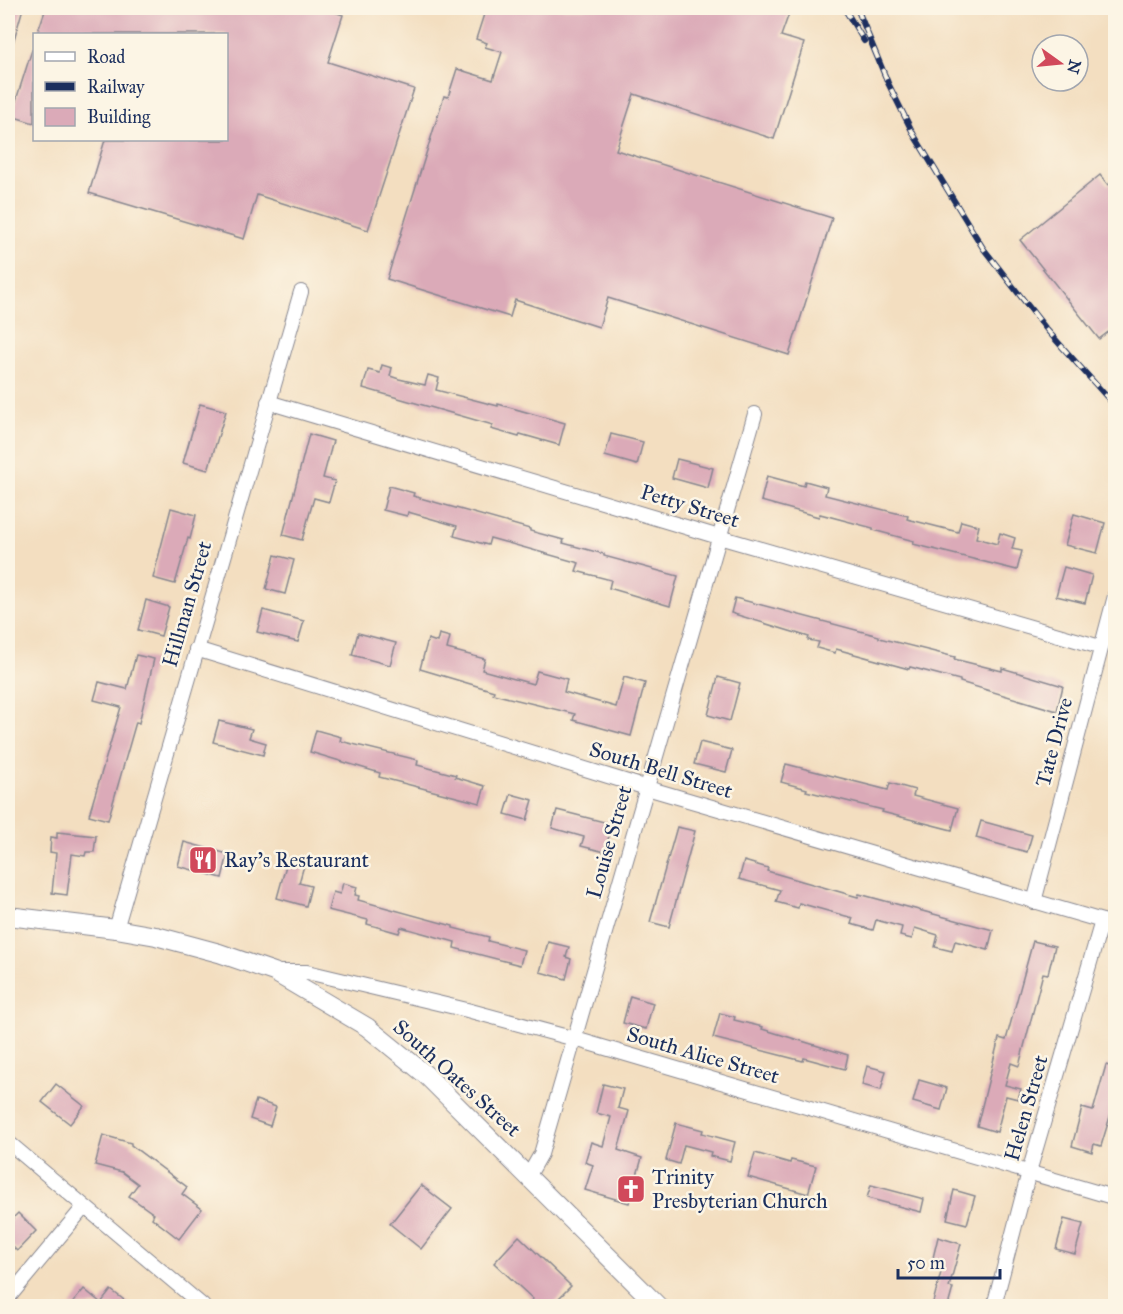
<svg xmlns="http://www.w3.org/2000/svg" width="1123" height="1314" viewBox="0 0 1123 1314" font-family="'IM FELL Great Primer',serif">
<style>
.building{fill:#dbaab8}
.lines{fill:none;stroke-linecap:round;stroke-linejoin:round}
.minor-casing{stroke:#87868f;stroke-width:16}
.major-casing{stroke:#87868f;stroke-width:20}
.minor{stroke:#fff;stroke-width:14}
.major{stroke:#fff;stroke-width:18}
.rail-casing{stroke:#1b2f5e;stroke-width:6}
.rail{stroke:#fcf5e5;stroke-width:4;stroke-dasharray:11;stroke-linecap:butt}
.labels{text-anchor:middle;stroke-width:5;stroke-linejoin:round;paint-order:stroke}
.street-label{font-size:21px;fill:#1b2f5e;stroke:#fcf5e5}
.poi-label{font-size:21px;fill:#1b2f5e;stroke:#fcf5e5;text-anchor:start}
</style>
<rect width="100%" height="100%" fill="#fcf5e5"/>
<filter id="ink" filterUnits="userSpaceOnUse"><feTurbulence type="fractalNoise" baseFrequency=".0167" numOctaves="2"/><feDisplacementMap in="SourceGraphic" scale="12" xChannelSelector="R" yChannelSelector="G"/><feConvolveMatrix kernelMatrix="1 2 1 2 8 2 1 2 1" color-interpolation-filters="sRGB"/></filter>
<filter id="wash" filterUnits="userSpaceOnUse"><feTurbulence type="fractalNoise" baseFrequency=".008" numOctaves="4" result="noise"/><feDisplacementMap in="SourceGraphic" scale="24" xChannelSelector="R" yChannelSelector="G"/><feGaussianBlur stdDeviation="1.35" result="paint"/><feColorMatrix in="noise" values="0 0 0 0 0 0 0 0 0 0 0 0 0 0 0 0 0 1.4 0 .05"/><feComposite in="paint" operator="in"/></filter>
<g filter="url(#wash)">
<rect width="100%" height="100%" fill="#f3dec0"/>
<g id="blocks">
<g class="building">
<polygon points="8,8 23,8 11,50 8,50"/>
<polygon points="46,8 330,8 329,10 343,15 328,62 414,89 368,230 257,195 244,239 89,193 105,140 226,140 226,34 37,34"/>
<polygon points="486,8 791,8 781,36 804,43 774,139 634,94 616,150 832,218 789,355 608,298 599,327 515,300 510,317 387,279 444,96 448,97 457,69 493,80 502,52 485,47 487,43 476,39"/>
<polygon points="32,50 34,50 34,123 11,116"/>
<polygon points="1100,175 1108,185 1116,178 1116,326 1099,339 1020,240"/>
<polygon points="382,365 392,368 390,376 399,379 425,385 428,375 439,378 436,390 498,406 498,404 565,423 559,445 520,434 519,437 491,429 493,425 363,388 368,370 380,373"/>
<polygon points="200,404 226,411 208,470 183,463"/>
<polygon points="309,434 333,441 323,478 335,481 329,502 314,498 302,540 283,535"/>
<polygon points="611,434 643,442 637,465 605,456"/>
<polygon points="677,459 713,468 708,488 672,478"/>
<polygon points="767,476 804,486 805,481 827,487 825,495 908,516 907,519 958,532 961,521 979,526 976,538 997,544 1000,533 1015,538 1012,549 1022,551 1017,570 913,544 914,541 873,530 873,528 820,514 819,517 761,501"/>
<polygon points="389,486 414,493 413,496 530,529 530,531 564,540 563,543 604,554 604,556 678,576 670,606 609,588 611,580 576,571 579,563 490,538 488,545 454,536 457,526 408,512 407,516 383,510"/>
<polygon points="171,508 196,515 190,539 188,538 175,584 153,578"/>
<polygon points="1074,514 1105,523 1097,553 1065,545"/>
<polygon points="275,555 294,560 285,594 266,589"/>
<polygon points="1064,567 1092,575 1085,603 1056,596"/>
<polygon points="735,598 879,636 879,638 955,657 954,659 1002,671 1002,668 1063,686 1057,711 960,682 960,680 910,667 909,669 836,649 835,653 817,648 819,642 808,640 809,637 731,613"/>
<polygon points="146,600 169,607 161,636 138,630"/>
<polygon points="263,610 304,621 298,642 257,632"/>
<polygon points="358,633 396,643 390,665 352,655"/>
<polygon points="439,634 450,637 447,649 485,659 482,670 533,684 537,671 567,679 564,692 616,707 624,677 645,683 631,736 573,720 575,714 493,694 494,691 420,669 428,639 437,642"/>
<polygon points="136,655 154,659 139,723 136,722 108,820 89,815 121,707 94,700 99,682 127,689"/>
<polygon points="718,677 740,683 730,721 708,715"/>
<polygon points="219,721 252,729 249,738 266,743 263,755 213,742"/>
<polygon points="316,730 341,737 340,741 418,760 417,765 456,775 455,777 485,786 480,803 379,777 380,773 310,752"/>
<polygon points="700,742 732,750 726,772 694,764"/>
<polygon points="786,764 888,790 890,783 915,790 913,796 958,808 952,830 882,812 883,810 806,791 807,789 781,782"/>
<polygon points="511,794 533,800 527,820 505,814"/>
<polygon points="557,810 612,824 605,852 581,846 584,837 552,828"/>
<polygon points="981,821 1032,835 1027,852 976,838"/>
<polygon points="677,827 695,831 669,927 650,922"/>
<polygon points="57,832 96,836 94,852 86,852 85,856 72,854 67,895 52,893 56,853 50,852 51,837 57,838"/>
<polygon points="184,842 228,854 222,878 178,866"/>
<polygon points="288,858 305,862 299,883 311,886 306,906 277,898"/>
<polygon points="744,861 768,868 767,871 805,882 858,897 859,894 993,930 988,950 955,941 952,951 935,947 938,935 915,928 912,939 900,936 902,927 876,920 873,930 851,924 853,918 799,903 798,908 776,902 780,890 739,879"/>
<polygon points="343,883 357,887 355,895 359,896 358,900 453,926 453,928 489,937 488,941 524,950 520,965 454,948 455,942 401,927 399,933 367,924 368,920 328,910 333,892 340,894"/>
<polygon points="1033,941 1055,946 1048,974 1043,973 1019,1066 1011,1063 1005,1085 1021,1089 1018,1099 1006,1096 997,1132 977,1126 999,1038 1006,1040"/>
<polygon points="548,942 569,947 566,957 571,959 566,979 540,972"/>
<polygon points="630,996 653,1003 646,1029 623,1023"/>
<polygon points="720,1013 735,1017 734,1020 763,1027 762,1029 848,1055 845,1069 804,1058 803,1061 713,1038"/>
<polygon points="1106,1065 1116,1068 1116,1097 1101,1146 1094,1144 1092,1152 1072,1146 1082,1108 1093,1111"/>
<polygon points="867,1066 886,1071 881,1090 862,1085"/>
<polygon points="919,1080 947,1088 941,1110 913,1102"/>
<polygon points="56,1084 84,1106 70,1124 42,1102"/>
<polygon points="603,1084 623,1089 618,1108 629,1111 618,1150 642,1158 629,1203 585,1190 593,1165 585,1162 591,1142 603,1146 611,1117 596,1113"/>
<polygon points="256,1100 276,1107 270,1126 250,1119"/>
<polygon points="676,1123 703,1130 702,1133 735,1142 730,1161 710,1156 711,1152 684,1145 679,1164 666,1160"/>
<polygon points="103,1135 131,1143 131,1145 187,1187 182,1194 202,1209 179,1239 152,1218 154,1214 129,1196 138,1184 122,1172 95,1165"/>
<polygon points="755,1153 790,1163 791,1160 816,1166 808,1194 748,1177"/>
<polygon points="421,1185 452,1209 421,1249 390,1224"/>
<polygon points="871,1185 924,1199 921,1212 867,1198"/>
<polygon points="954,1190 975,1196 967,1224 947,1219"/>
<polygon points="18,1213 36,1231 17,1251 8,1242 8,1223"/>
<polygon points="1064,1219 1083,1224 1075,1254 1056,1249"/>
<polygon points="519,1236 571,1286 551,1306 526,1306 533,1299 494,1263"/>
<polygon points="938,1237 961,1244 949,1287 953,1288 948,1306 932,1306 943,1265 932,1262"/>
<polygon points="84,1289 101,1303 111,1290 132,1306 70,1306"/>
</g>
</g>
</g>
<g filter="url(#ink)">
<use href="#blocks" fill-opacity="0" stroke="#87868f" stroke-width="1.5"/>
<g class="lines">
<g class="minor-casing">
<g id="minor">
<polyline points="268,402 719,537 1100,647"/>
<polyline points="196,649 647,788 1116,925"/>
<polyline points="1034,902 1116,592"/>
<polyline points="116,929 301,292"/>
<polyline points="276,972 307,972 467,1010 575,1039 1116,1198"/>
<polyline points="8,1142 203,1306"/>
<polyline points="529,1175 541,1154 755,414"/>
<polyline points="8,1298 84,1207"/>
<polyline points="994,1306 1029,1172 1102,921"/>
</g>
</g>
<g class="major-casing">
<polyline id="major" points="8,916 116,929 156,936 219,953 274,972 367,1027 426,1075 658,1306"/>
</g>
<use href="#minor" class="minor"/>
<use href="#major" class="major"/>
<g class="rail-casing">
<g id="rail">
<polyline points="844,8 864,41"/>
<polyline points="857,8 888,83 914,135 983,248 1047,330 1116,407"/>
</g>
</g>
<use href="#rail" class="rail"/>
</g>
</g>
<defs>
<g id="restaurant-square" transform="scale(1.5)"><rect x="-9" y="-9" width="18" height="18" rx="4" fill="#d1495b" stroke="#fcf5e5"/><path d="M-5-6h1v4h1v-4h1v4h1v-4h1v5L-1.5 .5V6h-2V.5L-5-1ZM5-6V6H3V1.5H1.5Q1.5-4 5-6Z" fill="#fff"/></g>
<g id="church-square" transform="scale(1.5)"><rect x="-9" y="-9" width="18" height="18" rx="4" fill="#d1495b" stroke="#fcf5e5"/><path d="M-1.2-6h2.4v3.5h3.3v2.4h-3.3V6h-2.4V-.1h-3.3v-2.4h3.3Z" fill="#fff"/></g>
</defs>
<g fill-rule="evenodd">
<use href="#restaurant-square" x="203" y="860"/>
<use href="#church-square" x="631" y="1189"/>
</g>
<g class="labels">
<g class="street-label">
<text transform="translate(690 506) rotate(17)" y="7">Petty Street</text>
<text transform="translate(187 604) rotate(-74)" y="7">Hillman Street</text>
<text transform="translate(1054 742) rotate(-75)" y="7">Tate Drive</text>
<text transform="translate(661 770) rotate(17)" y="7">South Bell Street</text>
<text transform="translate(609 842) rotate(-74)" y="7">Louise Street</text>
<text transform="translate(703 1055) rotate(16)" y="7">South Alice Street</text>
<text transform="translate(457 1078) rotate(42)" y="7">South Oates Street</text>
<text transform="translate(1026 1108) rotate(-74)" y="7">Helen Street</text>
</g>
<g class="poi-label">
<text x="224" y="867">Ray's Restaurant</text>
<text x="652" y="1184">Trinity<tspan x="652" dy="24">Presbyterian Church</tspan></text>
</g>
</g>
<rect width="1123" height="1314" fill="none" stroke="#fcf5e5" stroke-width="30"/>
<rect x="33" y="33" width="195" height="108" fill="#fcf5e5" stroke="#a2a6af" stroke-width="1.5"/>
<rect x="45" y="52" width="30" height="9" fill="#ffffff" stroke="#a2a6af" stroke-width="1.5"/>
<text x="87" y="63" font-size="18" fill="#1b2f5e">Road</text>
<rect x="45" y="82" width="30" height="9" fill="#1b2f5e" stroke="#a2a6af" stroke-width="1.5"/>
<text x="87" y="93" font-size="18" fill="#1b2f5e">Railway</text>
<rect x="45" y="108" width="30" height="18" fill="#dbaab8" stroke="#a2a6af" stroke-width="1.5"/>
<text x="87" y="123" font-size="18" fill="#1b2f5e">Building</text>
<g transform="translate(1060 63) rotate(105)"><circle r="28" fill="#fcf5e5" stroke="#a2a6af" stroke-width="1.5"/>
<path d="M0-4.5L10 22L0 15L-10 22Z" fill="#d1495b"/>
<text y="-9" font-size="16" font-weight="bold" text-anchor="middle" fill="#1b2f5e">N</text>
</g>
<path d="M898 1269v9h102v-9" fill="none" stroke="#1b2f5e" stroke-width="3"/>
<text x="907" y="1269" font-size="18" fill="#1b2f5e" stroke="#fcf5e5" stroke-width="4.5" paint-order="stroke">50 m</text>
</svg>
